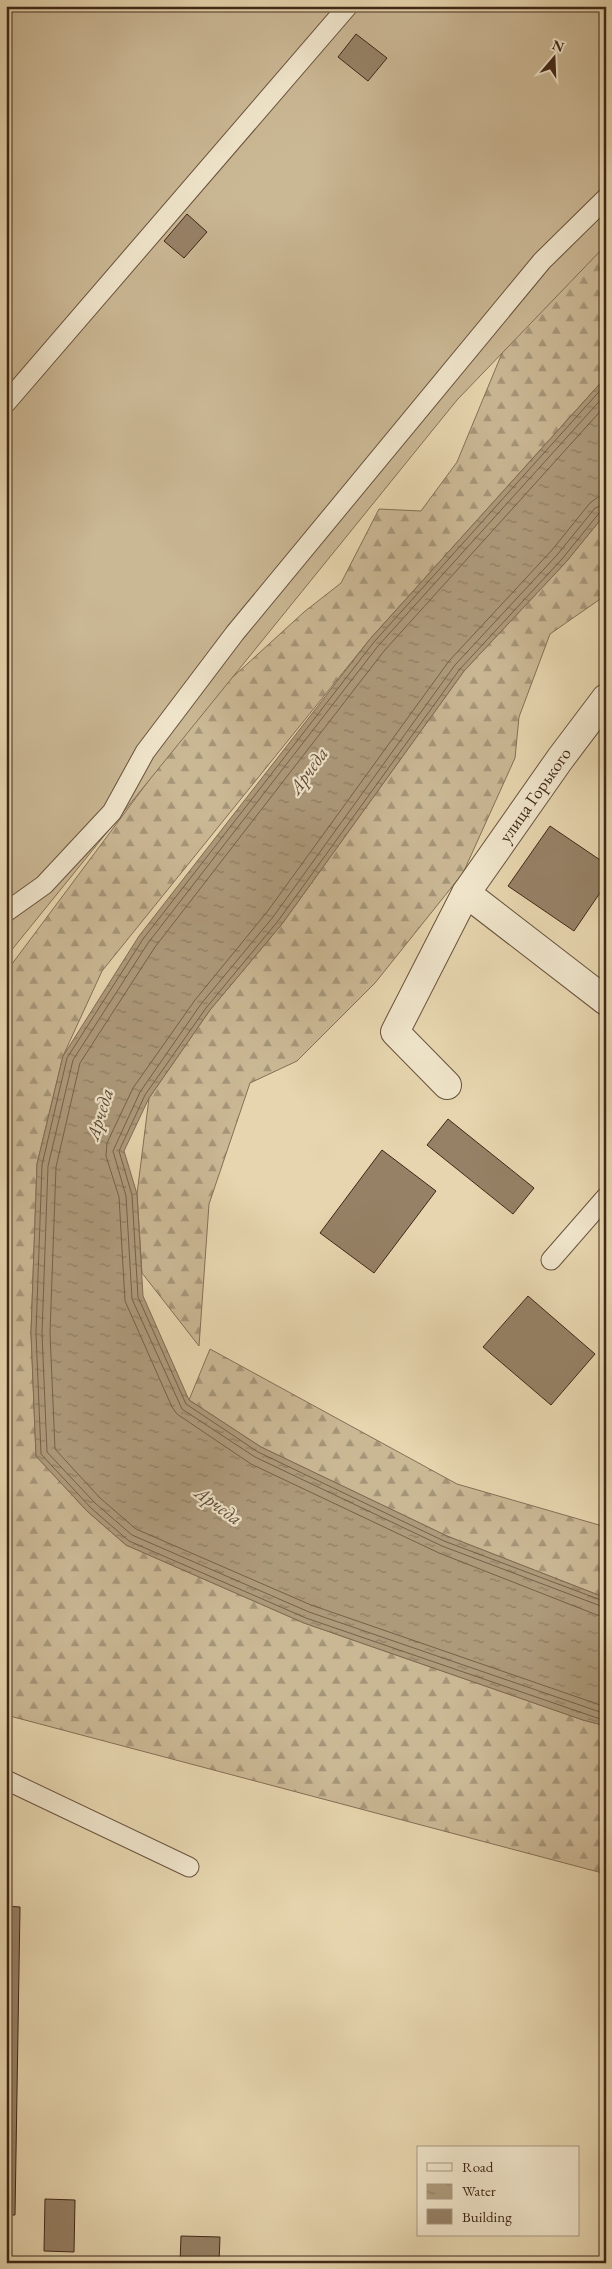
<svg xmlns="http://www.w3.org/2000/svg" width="612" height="2269" viewBox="0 0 612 2269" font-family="'EB Garamond',serif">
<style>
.forest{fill:url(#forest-firs);stroke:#846f56}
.garden{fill:#cab794;stroke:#846f56}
.water{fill:url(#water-ripples);stroke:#816c53}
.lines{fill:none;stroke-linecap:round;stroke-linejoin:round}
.shore{stroke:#766049;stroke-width:1}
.building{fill:#968166;stroke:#3f2717}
.lane-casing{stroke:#69523d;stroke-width:21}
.street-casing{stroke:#69523d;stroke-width:30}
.lane{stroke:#efe4ca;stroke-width:19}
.street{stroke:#efe4ca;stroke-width:28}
.labels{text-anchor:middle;stroke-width:4.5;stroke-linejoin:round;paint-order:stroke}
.street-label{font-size:18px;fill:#3f2717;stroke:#efe4ca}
.water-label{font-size:19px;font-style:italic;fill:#604a35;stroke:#efe4ca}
</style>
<defs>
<pattern id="forest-firs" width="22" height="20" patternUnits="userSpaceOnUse" patternTransform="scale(1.25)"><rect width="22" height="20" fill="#cab794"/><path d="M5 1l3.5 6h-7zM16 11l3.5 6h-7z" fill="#a59578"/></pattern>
<pattern id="water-ripples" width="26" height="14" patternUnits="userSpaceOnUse" patternTransform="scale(1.25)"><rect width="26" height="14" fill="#ad9a7b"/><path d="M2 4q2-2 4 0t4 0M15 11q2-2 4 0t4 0" fill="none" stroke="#8e7e64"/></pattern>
</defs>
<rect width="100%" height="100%" fill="#e6d5ae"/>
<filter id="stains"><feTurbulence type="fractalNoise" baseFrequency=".004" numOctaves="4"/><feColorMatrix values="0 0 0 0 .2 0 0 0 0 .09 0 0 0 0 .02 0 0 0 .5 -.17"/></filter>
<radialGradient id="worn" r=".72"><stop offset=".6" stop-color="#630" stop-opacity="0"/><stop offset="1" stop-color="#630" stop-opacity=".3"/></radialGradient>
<g class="forest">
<polygon points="606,226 606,377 370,639 102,971 63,1056 37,1164 31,1333 36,1456 87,1511 126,1545 304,1623 583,1720 606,1726 606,1874 6,1715 6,972 211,697 304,612 341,583 379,509 421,511 457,462 519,312"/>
<polygon points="606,513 606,595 550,634 519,717 515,758 463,873 375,983 297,1061 250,1083 209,1204 199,1346 142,1273 137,1194 149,1098 210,1010 282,924 464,671 566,562"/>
<polygon points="210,1349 457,1484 606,1527 606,1598 447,1536 261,1447 189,1400"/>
</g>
<polygon class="garden" points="6,6 606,6 606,245 457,400 6,957"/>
<polygon class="water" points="606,377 606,513 566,562 464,671 282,924 210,1010 149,1098 124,1151 137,1194 143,1296 189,1400 261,1447 447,1536 606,1598 606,1726 583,1720 304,1623 126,1545 87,1511 36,1456 31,1333 37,1164 63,1056 139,936 370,639"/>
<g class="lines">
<g class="shore">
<polyline points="606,384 374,642 143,939 67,1058 42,1165 36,1333 41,1454 91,1508 129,1541 306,1618 606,1721"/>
<polyline points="606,394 378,646 148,943 73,1060 48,1166 42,1333 47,1452 95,1503 132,1535 309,1612 606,1714"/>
<polyline points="606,405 384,651 155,947 80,1063 56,1167 50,1333 55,1449 100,1498 136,1529 311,1605 606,1707"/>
<polyline points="606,496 598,497 590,503 552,550 449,661 267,912 195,1000 133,1088 107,1143 106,1156 119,1197 125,1301 172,1407 177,1414 251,1464 439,1553 597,1615 606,1616"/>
<polyline points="606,504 595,508 557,555 455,665 273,917 201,1004 140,1092 113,1151 126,1196 132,1299 182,1409 255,1457 442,1546 606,1608"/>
<polyline points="606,510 600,512 562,559 460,669 278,921 206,1008 145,1095 119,1151 132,1195 138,1297 186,1404 258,1452 444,1541 606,1602"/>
</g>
</g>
<g class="building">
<polygon points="356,34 387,58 368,81 338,57"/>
<polygon points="187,214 207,232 184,258 164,241"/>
<polygon points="550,826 606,864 606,884 574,931 508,886"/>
<polygon points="448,1119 534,1188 513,1214 427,1145"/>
<polygon points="382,1150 436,1191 374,1273 320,1233"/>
<polygon points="528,1296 595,1354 551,1405 483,1347"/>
<polygon points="6,1906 20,1907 15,2215 6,2215"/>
<polygon points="45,2199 75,2200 74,2252 44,2251"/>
<polygon points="181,2236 220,2237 219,2263 180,2263"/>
</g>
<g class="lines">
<g class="lane-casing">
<g id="lane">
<polyline points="6,403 348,6"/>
<polyline points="6,912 44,885 112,812 145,752 235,633 542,261 606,198"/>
<polyline points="551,1260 606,1197"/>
<polyline points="6,1780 189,1867"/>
</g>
</g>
<g class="street-casing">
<g id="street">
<polyline points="466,893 606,1001"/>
<polyline points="447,1085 395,1032 466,893 560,759 606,698"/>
</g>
</g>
<use href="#lane" class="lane"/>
<use href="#street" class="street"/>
</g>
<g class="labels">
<g class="street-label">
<text transform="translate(535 795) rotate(-55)" y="6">улица Горького</text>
</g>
<g class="water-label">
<text transform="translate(308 770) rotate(-54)" y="7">Арчеда</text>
<text transform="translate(99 1114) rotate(-73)" y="7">Арчеда</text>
<text transform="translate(219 1505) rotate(36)" y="7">Арчеда</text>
</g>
</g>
<rect width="612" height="2269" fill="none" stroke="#e6d5ae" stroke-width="25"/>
<rect x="8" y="8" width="597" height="2254" fill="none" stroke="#3f2717" stroke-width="2.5"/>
<rect x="12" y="12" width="587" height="2244" fill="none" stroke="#3f2717"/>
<rect x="417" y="2146" width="162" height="90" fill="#efe4ca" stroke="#a99882"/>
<rect x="427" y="2163" width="25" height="8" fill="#efe4ca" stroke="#a99882"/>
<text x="462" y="2172" font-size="15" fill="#3f2717">Road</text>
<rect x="427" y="2184" width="25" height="15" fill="url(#water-ripples)" stroke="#a99882"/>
<text x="462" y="2196" font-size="15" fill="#3f2717">Water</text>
<rect x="427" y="2209" width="25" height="15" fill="#968166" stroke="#a99882"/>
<text x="462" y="2222" font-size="15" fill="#3f2717">Building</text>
<g transform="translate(554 58) rotate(19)" stroke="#efe4ca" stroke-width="4" paint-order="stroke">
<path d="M0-4L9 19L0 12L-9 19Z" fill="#3f2717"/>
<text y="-8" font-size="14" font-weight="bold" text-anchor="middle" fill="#3f2717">N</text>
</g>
<rect width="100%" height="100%" filter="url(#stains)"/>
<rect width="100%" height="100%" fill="url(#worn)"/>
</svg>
